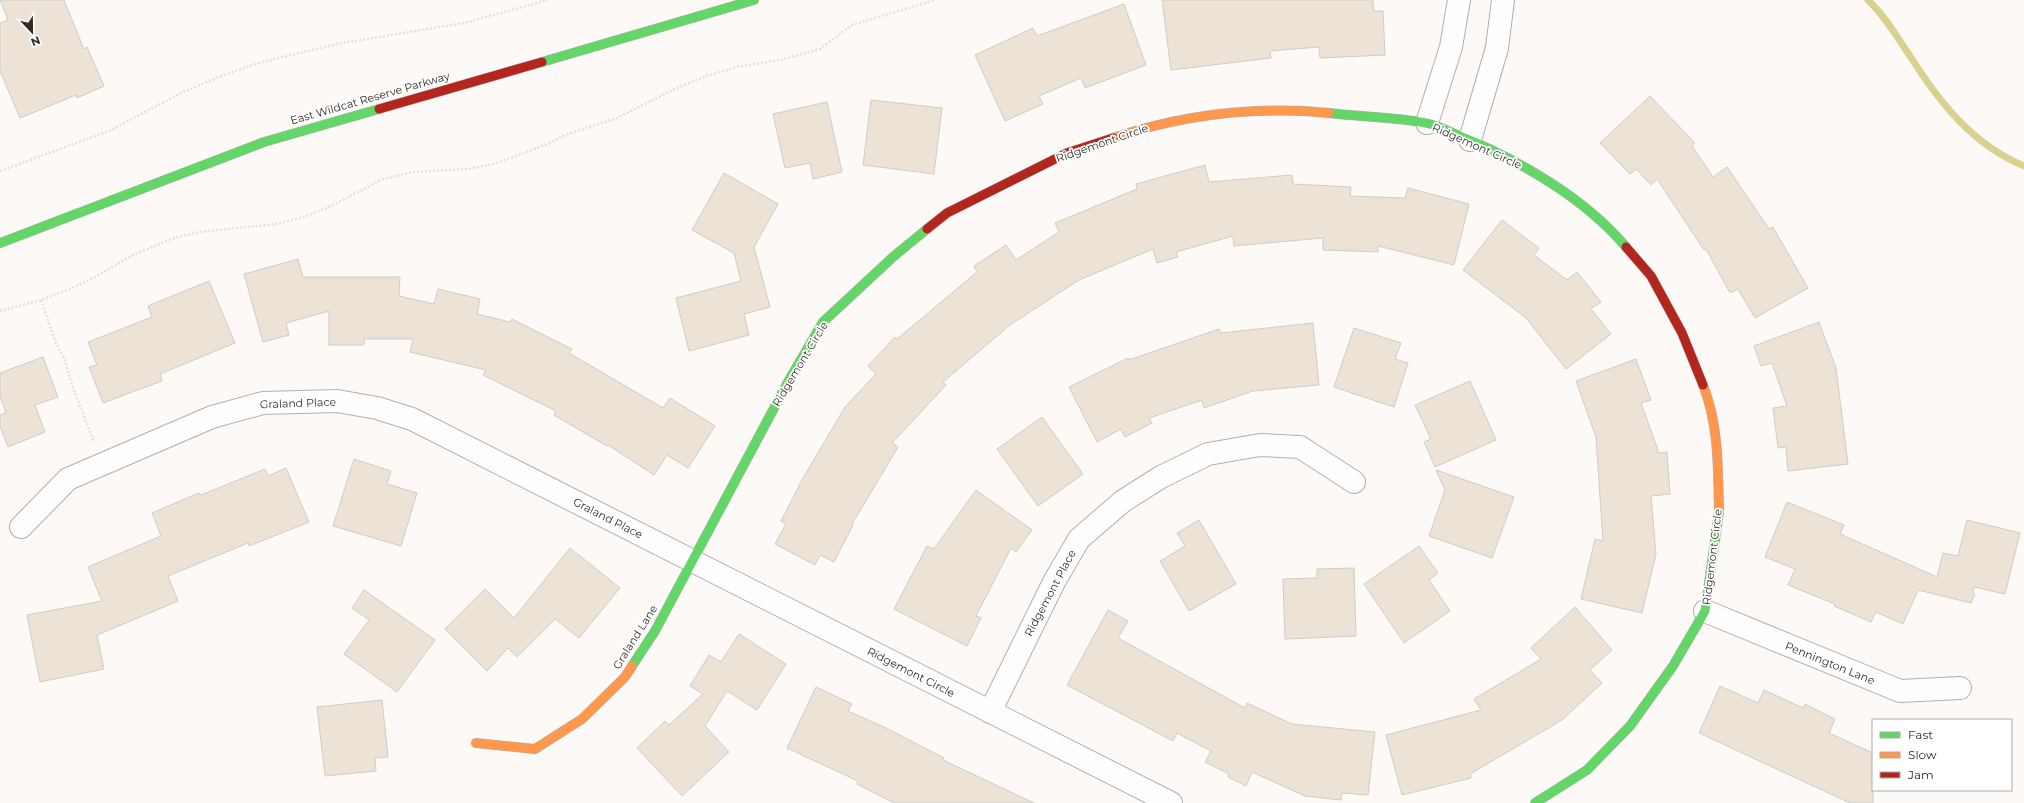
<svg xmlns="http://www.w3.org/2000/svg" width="2024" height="803" viewBox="0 0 2024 803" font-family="Montserrat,sans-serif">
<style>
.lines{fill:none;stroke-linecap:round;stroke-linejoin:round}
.stream{stroke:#dad190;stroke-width:7}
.building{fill:#ece3d6;stroke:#cfccc8}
.street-casing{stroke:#b3afac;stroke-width:24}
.fast-casing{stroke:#b3afac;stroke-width:10}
.slow-casing{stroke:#b3afac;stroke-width:10}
.jam-casing{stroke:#b3afac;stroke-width:10}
.path{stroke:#e2e0df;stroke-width:2.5;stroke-dasharray:2 2;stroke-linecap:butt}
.street{stroke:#fffefe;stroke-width:22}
.fast{stroke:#63d668;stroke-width:9}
.slow{stroke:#ff974d;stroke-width:9}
.jam{stroke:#b3261e;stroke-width:9}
.labels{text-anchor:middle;stroke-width:3.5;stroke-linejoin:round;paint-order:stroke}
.street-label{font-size:11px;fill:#322c28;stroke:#fff}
</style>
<rect width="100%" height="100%" fill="#fcf9f6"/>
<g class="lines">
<path class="stream" d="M 1868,0 C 1885,16 1897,37 1910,56 C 1939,102 1973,145 2024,166"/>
</g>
<g class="building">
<polygon points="0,0 64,0 84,49 87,47 104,86 77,98 76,95 20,118 0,71 0,23 8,20"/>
<polygon points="1162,0 1373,0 1374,11 1383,11 1385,55 1320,58 1319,47 1270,51 1271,58 1171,70"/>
<polygon points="1124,4 1146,65 1085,88 1081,78 1039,96 1043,104 1005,121 975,55 1033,28 1037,36"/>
<polygon points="1650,96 1695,143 1692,146 1713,177 1727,167 1769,229 1773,227 1808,288 1755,318 1738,289 1730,293 1706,249 1704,250 1657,179 1651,185 1636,169 1630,174 1600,143"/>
<polygon points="871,100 942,108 934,174 863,165"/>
<polygon points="827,102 842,172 813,179 810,163 785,168 773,114"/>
<polygon points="1205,165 1209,182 1292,175 1293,184 1351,187 1350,196 1405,198 1408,188 1469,204 1454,265 1378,246 1378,252 1323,250 1323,238 1234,246 1233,236 1176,252 1178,257 1157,263 1153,249 1079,280 1010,325 943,382 946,385 892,443 898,447 852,524 853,525 834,562 820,555 815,565 775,544 786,524 781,521 802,480 845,407 876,374 868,366 895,337 897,339 977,272 974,266 1006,245 1016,260 1059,232 1055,223 1137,189 1136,184"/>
<polygon points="724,173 778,204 754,247 770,307 744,314 749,335 689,351 676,298 741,281 734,253 692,230"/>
<polygon points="1502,220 1539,248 1534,255 1567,280 1577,272 1601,302 1591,309 1611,334 1566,369 1526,318 1463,270"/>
<polygon points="298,259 303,277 400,277 399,296 434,304 438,289 480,299 477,314 510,322 512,319 572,349 569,353 663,408 670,398 715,426 688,468 667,455 654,475 608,445 607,446 554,415 556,411 483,375 486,370 410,352 413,339 364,339 364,345 329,345 329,311 286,323 289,335 263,342 244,274"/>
<polygon points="209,281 235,343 160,374 162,381 103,403 89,367 97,365 88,342 152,317 148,306"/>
<polygon points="1819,322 1836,368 1848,464 1788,471 1786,447 1778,448 1773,408 1787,406 1772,363 1761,366 1754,346"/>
<polygon points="1313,323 1319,385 1253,391 1204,408 1202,400 1149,418 1152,423 1125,437 1121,429 1097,442 1069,387 1128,358 1129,360 1219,329 1221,333"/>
<polygon points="1354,328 1401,343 1395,359 1408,363 1394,407 1334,387"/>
<polygon points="43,357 58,397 35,405 45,432 8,447 0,426 0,415 6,413 0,396 0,373"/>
<polygon points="1636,359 1651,400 1641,403 1659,453 1667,452 1670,494 1651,496 1656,554 1642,613 1581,599 1595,539 1603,541 1596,437 1576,381"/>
<polygon points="1470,381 1496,440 1435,467 1424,442 1431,439 1415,405"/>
<polygon points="1042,417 1083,474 1038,506 997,449"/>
<polygon points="354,459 391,471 387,484 417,493 401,546 333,526"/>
<polygon points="286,468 309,522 249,546 248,543 168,576 178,601 97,635 104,669 40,682 27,615 102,601 88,567 161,536 152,513 199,493 201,495 265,469 268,476"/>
<polygon points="1436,470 1514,497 1492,558 1429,536 1445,490"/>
<polygon points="976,490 1032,530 1016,552 1011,548 976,616 981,618 967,646 894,609 927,546 934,549"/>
<polygon points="1787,502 1844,525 1840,534 1937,577 1943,553 1958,556 1967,520 2020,533 2005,594 1974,587 1973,593 1975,594 1971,603 1918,590 1903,624 1876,612 1871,622 1834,606 1835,604 1788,585 1795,569 1765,557"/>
<polygon points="1199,520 1236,584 1189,611 1160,561 1185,546 1177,533"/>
<polygon points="1419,546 1438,573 1429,580 1450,611 1404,643 1364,584"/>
<polygon points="570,548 620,588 579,638 555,619 517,657 508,648 487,671 445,629 485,589 514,618"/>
<polygon points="1354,568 1356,636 1285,639 1283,579 1317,578 1317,569"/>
<polygon points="364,590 435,640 397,692 344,654 369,620 352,608"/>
<polygon points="1575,607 1612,650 1590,670 1602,683 1562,720 1470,774 1471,778 1402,795 1386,735 1481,710 1474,699 1541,659 1531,648"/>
<polygon points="1108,610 1128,621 1118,638 1245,708 1247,703 1292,724 1375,732 1368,795 1342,793 1341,800 1305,796 1252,772 1246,786 1228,777 1229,774 1205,762 1211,751 1177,733 1173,741 1067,685"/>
<polygon points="739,634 786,664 757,710 727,691 705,726 729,752 682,796 637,748 665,721 669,725 703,694 690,686 709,655 721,662"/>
<polygon points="1720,686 1758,703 1764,690 1803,708 1805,704 1835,719 1829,733 1873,753 1873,803 1850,803 1699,733"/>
<polygon points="816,687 852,704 848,711 886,728 944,758 943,760 1034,803 894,803 857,784 858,781 787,748"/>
<polygon points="382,700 388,757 375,758 376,771 325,776 317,707"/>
</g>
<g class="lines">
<g class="street-casing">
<g id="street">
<polyline points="1427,123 1451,47 1459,0"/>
<polyline points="1470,140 1497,48 1503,0"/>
<polyline points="21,527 68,479 212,417 263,403 337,401 377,408 412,419 1171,803"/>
<polyline points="1705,611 1900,691 1960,688"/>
<polyline points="990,712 1054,582 1079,539 1123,501 1161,477 1208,454 1260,445 1300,447 1354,482"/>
</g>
</g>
<g class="fast-casing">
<g id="fast">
<polyline points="542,62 754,0"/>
<path d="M 1329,113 C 1361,117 1395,117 1426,123 C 1437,125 1447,131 1457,135 C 1517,159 1584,197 1626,247"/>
<polyline points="0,243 264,142 379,109"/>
<polyline points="632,666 655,631 789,380 823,322 894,256 927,229"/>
<polyline points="1535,803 1587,770 1630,726 1673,666 1705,611 1719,512"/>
</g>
</g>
<g class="slow-casing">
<g id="slow">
<path d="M 1113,138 C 1182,115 1257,106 1329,113"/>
<path d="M 1703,385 C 1719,425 1718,469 1719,512"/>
<polyline points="476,743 535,749 582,719 625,677 632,666"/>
</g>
</g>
<g class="jam-casing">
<g id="jam">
<polyline points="379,109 542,62"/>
<polyline points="927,229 947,213 1067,153 1113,138"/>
<polyline points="1626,247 1651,276 1682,333 1703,385"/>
</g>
</g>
<g class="path">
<polyline points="0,171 109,131 181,93 224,75 262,62 337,44 464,23 548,0"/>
<polyline points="41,300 55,341 65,360 72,385 94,442"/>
<polyline points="0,311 41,300 72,288 95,277 133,255 174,238 199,232 276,224 307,216 331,206 383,179 413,172 468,169 493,164 548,144 565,135 617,118 677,88 706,76 737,67 784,59 820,49 852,25 935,0"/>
</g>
<use href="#street" class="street"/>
<use href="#fast" class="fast"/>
<use href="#slow" class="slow"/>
<use href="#jam" class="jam"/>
</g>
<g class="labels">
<g class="street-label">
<text transform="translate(370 98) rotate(-16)" y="4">East Wildcat Reserve Parkway</text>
<text transform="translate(1102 143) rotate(-19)" y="4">Ridgemont Circle</text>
<text transform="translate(1477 146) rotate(24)" y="4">Ridgemont Circle</text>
<text transform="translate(800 364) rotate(-59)" y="4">Ridgemont Circle</text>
<text transform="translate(298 403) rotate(-2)" y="4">Graland Place</text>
<text transform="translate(608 518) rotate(27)" y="4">Graland Place</text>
<text transform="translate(1712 557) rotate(-83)" y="4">Ridgemont Circle</text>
<text transform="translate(1050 593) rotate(-62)" y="4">Ridgemont Place</text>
<text transform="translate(635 637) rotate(-58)" y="4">Graland Lane</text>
<text transform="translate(1830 663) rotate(22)" y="4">Pennington Lane</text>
<text transform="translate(911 672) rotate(27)" y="4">Ridgemont Circle</text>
</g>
</g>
<rect x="1872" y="719" width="140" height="72" fill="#ffffff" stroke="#adaba9"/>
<rect x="1880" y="732" width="20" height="6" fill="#63d668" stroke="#adaba9"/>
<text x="1908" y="739" font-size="12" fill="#322c28">Fast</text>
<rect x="1880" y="752" width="20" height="6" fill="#ff974d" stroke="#adaba9"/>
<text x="1908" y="759" font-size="12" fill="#322c28">Slow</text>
<rect x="1880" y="772" width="20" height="6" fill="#b3261e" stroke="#adaba9"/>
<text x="1908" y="779" font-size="12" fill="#322c28">Jam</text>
<g transform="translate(32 32) rotate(158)" stroke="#ffffff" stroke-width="3" paint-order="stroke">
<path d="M0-3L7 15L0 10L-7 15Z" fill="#322c28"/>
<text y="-6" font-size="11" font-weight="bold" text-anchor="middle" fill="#322c28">N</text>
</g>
</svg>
